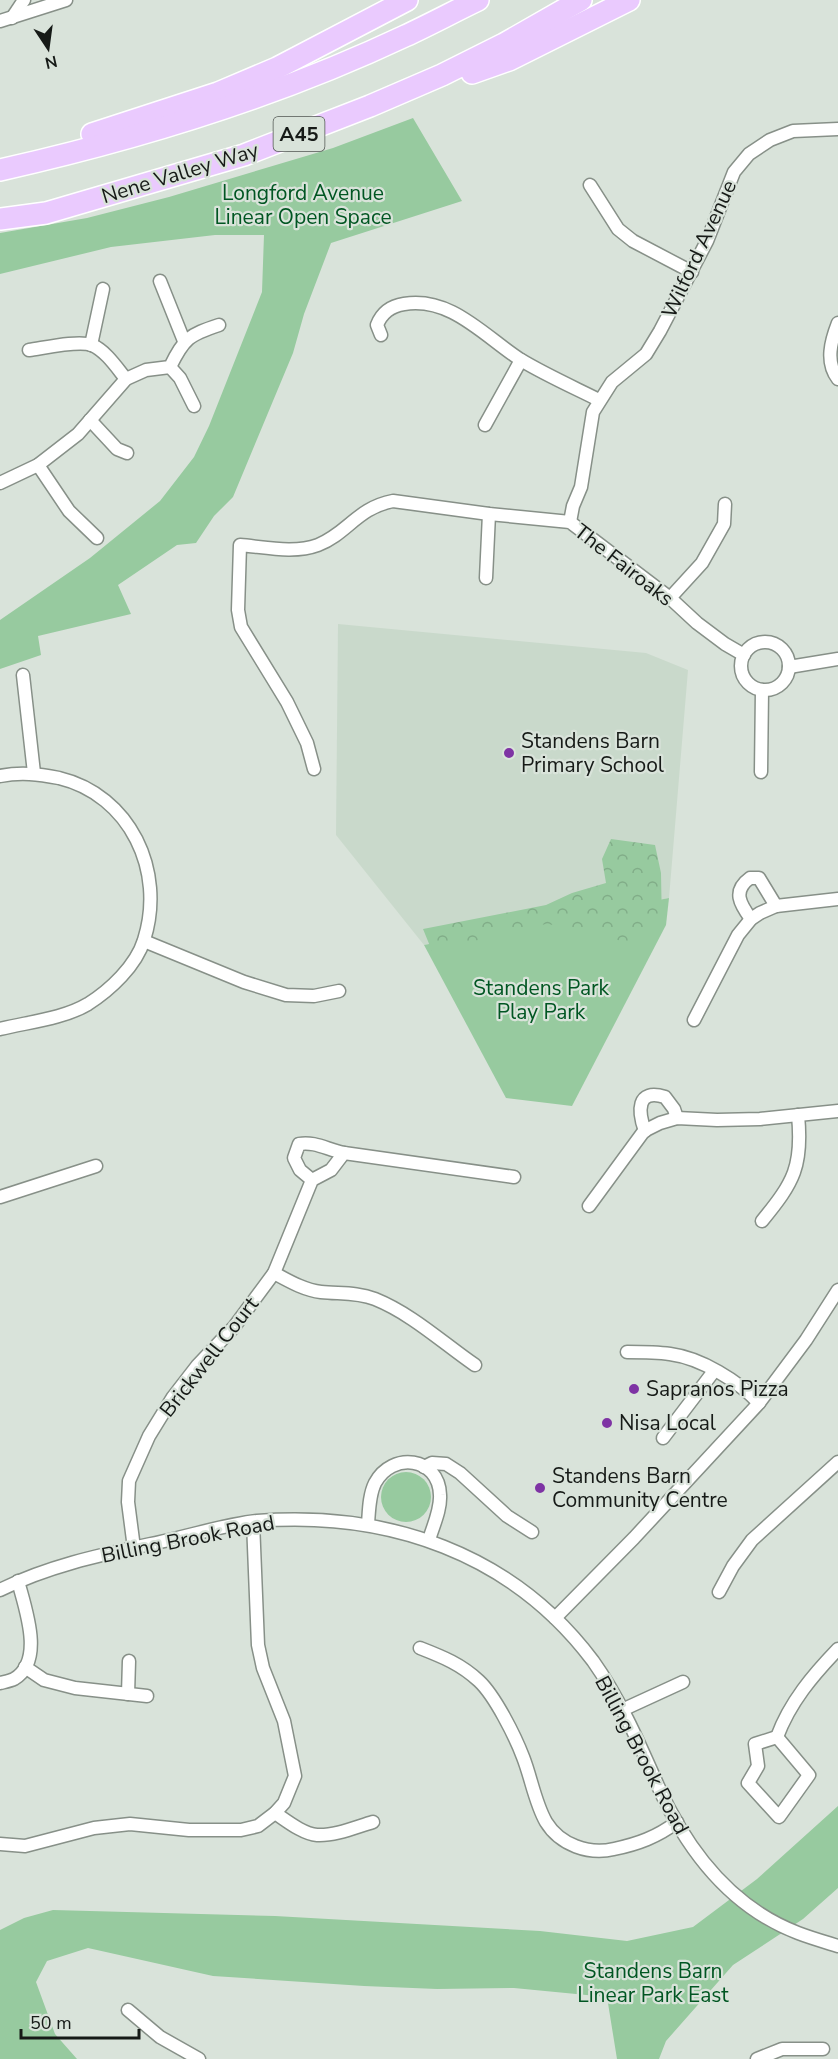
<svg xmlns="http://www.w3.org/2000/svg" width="838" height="2059" viewBox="0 0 838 2059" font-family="'Nunito Sans',sans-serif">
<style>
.built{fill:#c9d9cb}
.green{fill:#97ca9f}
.forest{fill:url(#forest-crowns)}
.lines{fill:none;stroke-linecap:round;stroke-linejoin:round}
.minor-casing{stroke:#879088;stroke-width:15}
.trunk-casing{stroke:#fff;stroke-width:24}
.minor{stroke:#fff;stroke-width:12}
.trunk{stroke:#eacafe;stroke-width:21}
.poi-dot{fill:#7e33a4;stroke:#d9e3da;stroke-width:2}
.labels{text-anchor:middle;stroke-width:4.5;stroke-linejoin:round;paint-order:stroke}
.shield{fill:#d9e3da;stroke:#505652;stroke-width:1.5}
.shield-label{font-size:20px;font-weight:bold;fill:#161a17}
.street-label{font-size:21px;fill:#161a17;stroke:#d9e3da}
.park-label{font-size:21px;fill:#005622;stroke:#d9e3da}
.poi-label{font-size:21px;fill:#161a17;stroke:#d9e3da;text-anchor:start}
</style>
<defs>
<pattern id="forest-crowns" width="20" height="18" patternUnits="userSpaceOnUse" patternTransform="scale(1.5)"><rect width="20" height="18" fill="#97ca9f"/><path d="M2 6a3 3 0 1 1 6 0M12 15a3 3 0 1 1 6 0" fill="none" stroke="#81ad88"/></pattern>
</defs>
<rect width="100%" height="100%" fill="#d9e3da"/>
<polygon class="built" points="338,624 646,653 688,670 669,898 424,945 336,835"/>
<g class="green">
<polygon points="413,118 462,201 331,243 304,314 293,353 233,497 214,516 196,543 177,545 118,585 131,614 38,636 41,655 0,669 0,620 90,558 160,501 194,457 209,426 262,292 264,235 215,235 111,247 0,274 0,233 87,218 169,197 333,148"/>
<polygon points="669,898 666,925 572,1106 506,1098 424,945"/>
<circle cx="406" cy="1497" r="25"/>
<polygon points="838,1806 838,1888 803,1919 733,1965 666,2041 659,2059 617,2059 607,1997 514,1988 437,1989 364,1986 213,1976 88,1948 47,1961 36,1982 55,2034 77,2059 0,2059 0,1930 24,1918 53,1910 275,1916 540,1931 627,1941 693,1927 757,1879"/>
</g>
<polygon class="forest" points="611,839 655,845 661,873 662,927 625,942 575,928 546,924 432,951 423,929 546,905 572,893 606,883 602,859"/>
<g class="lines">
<g class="minor-casing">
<g id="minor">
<polyline points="12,18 24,0"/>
<polyline points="0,21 66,0"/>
<polyline points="590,185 618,229 633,241 692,272"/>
<polyline points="160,281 184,341"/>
<path d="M 838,323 C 831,341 825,362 838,379"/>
<path d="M 381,335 L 377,325 C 382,312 391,306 404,304 C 451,296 485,337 521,360 C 546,375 573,387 599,400"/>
<polyline points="91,345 103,289"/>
<path d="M 29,350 C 44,348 78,340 92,345 C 106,351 117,368 126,379"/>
<polyline points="170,367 180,378 194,406"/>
<polyline points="90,420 117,449 127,453"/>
<polyline points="485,425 521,360"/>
<polyline points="38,465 69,511 97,538"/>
<path d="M 0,483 L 38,465 L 78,434 L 126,379 L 146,370 L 170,367 C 184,338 189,335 219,325"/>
<polyline points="570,522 573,506 581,487 593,412 612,382 646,354 660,331 707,241 734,172 749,154 770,140 793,131 838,129"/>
<polyline points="486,578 489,514"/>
<polyline points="670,598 702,563 724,524 725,504"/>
<circle cx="765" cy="666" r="24"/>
<polyline points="789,667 838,659"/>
<polyline points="23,675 34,773"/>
<path d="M 314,769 L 307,743 L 287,702 L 241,627 L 238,610 L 240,545 C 265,547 294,554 318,545 C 348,533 357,508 393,501 L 489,514 L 570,522 L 670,598 L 697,623 L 725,644 L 744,655"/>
<polyline points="761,772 762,690"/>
<path d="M 0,776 C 21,772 38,774 59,778 C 130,795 166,871 144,940 C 136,966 110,990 88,1004 C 63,1019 28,1022 0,1029"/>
<path d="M 751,919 C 740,904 732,891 750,878 L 759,878 L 776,906"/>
<polyline points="144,941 244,982 286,995 314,996 339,991"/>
<polyline points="694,1020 738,935 751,919 760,913 776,906 838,899"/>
<path d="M 645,1131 C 638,1112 636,1088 665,1097 L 674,1109 L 677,1118"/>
<path d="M 312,1180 L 300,1170 L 294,1158 L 299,1144 C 315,1141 328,1150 344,1153"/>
<polyline points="0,1197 96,1166"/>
<polyline points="589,1206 644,1131 660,1123 677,1118 717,1120 760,1119 838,1111"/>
<path d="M 762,1221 C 794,1182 803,1166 798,1115"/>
<path d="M 274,1273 C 289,1281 304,1290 321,1292 C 339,1294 357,1292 375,1299 C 412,1314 443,1343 475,1365"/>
<path d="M 627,1352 C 641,1352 656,1352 670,1354 C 701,1358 738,1381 759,1403"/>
<polyline points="663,1438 714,1371"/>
<polyline points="424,1467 432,1463 446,1464 460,1473 507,1516 532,1532"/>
<path d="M 368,1524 C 369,1511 369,1495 375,1483 C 392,1451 439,1457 440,1495 C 441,1510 433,1526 429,1540"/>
<polyline points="134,1548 128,1502 129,1481 149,1436 173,1397 197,1366 234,1327 274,1273 312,1180 331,1170 344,1153 514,1177"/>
<path d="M 0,1590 C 50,1565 105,1554 160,1542 C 189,1536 227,1524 257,1521 C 388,1511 512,1553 593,1661 C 620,1699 639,1743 658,1786 C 687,1850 730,1907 798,1933 C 811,1938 825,1942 838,1946"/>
<polyline points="719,1592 733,1566 752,1540 838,1462"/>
<polyline points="555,1618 634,1538 759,1403 806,1340 838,1290"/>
<path d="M 420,1648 C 443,1657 461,1664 479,1681 C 495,1696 515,1736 523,1757 C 531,1777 535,1803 546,1822 C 560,1845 589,1855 614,1849 C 638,1844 657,1837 677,1822"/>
<polyline points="25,1667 44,1680 75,1688 147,1696"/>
<path d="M 0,1683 C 4,1682 10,1681 14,1679 C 45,1661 25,1608 18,1581"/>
<polyline points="128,1694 129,1661"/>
<polyline points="622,1710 683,1682"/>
<polygon points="777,1737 809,1775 779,1817 748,1783 758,1766 755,1744"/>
<path d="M 777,1737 C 790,1702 813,1675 838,1649"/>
<path d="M 275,1813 C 287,1821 303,1834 317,1835 C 335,1836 356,1827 373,1822"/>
<polyline points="0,1844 25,1846 94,1828 130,1824 189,1830 241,1830 258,1826 275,1813 284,1803 295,1776 284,1721 263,1668 258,1645 253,1522"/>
<polyline points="128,2010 160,2037 199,2059"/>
<polyline points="757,2059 782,2049 823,2049"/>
</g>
</g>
<g class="trunk-casing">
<g id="trunk">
<polyline points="472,73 509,60 629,0"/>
<polyline points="92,134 218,93 277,68 407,0"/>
<path d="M 0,170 C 138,139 276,97 405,36 C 429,25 453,12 478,0"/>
<polyline points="0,219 46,213 244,155 370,106 442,75 504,44 581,0"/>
</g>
</g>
<use href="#minor" class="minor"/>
<use href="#trunk" class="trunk"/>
</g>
<g class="poi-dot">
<circle cx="509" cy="753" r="6"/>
<circle cx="634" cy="1389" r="6"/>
<circle cx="607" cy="1423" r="6"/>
<circle cx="540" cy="1488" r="6"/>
</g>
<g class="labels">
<rect class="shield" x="273.5" y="117" width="51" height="34" rx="4.5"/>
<g class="shield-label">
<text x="299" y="141">A45</text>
</g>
<g class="street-label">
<text transform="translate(180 173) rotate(-17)" y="7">Nene Valley Way</text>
<text transform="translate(699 249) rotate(-65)" y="7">Wilford Avenue</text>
<text transform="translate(624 565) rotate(38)" y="7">The Fairoaks</text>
<text transform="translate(209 1357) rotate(-52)" y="7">Brickwell Court</text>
<text transform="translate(188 1539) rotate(-11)" y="7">Billing Brook Road</text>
<text transform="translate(642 1755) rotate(62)" y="7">Billing Brook Road</text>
</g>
<g class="park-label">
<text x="303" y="200">Longford Avenue<tspan x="303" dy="24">Linear Open Space</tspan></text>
<text x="541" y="995">Standens Park<tspan x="541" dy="24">Play Park</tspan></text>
<text x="653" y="1978">Standens Barn<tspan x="653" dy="24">Linear Park East</tspan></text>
</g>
<g class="poi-label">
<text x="521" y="748">Standens Barn<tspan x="521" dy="24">Primary School</tspan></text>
<text x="646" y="1396">Sapranos Pizza</text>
<text x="619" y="1430">Nisa Local</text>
<text x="552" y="1483">Standens Barn<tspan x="552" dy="24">Community Centre</tspan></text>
</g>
</g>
<g transform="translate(48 48) rotate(167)" stroke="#d9e3da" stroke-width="4.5" paint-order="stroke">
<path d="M0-4.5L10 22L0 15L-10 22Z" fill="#161a17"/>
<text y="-9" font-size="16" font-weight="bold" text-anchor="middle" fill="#161a17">N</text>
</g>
<path d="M21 2029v9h118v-9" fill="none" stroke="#161a17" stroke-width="3"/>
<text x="30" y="2029" font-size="18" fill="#161a17" stroke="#d9e3da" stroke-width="4.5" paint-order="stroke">50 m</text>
</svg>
